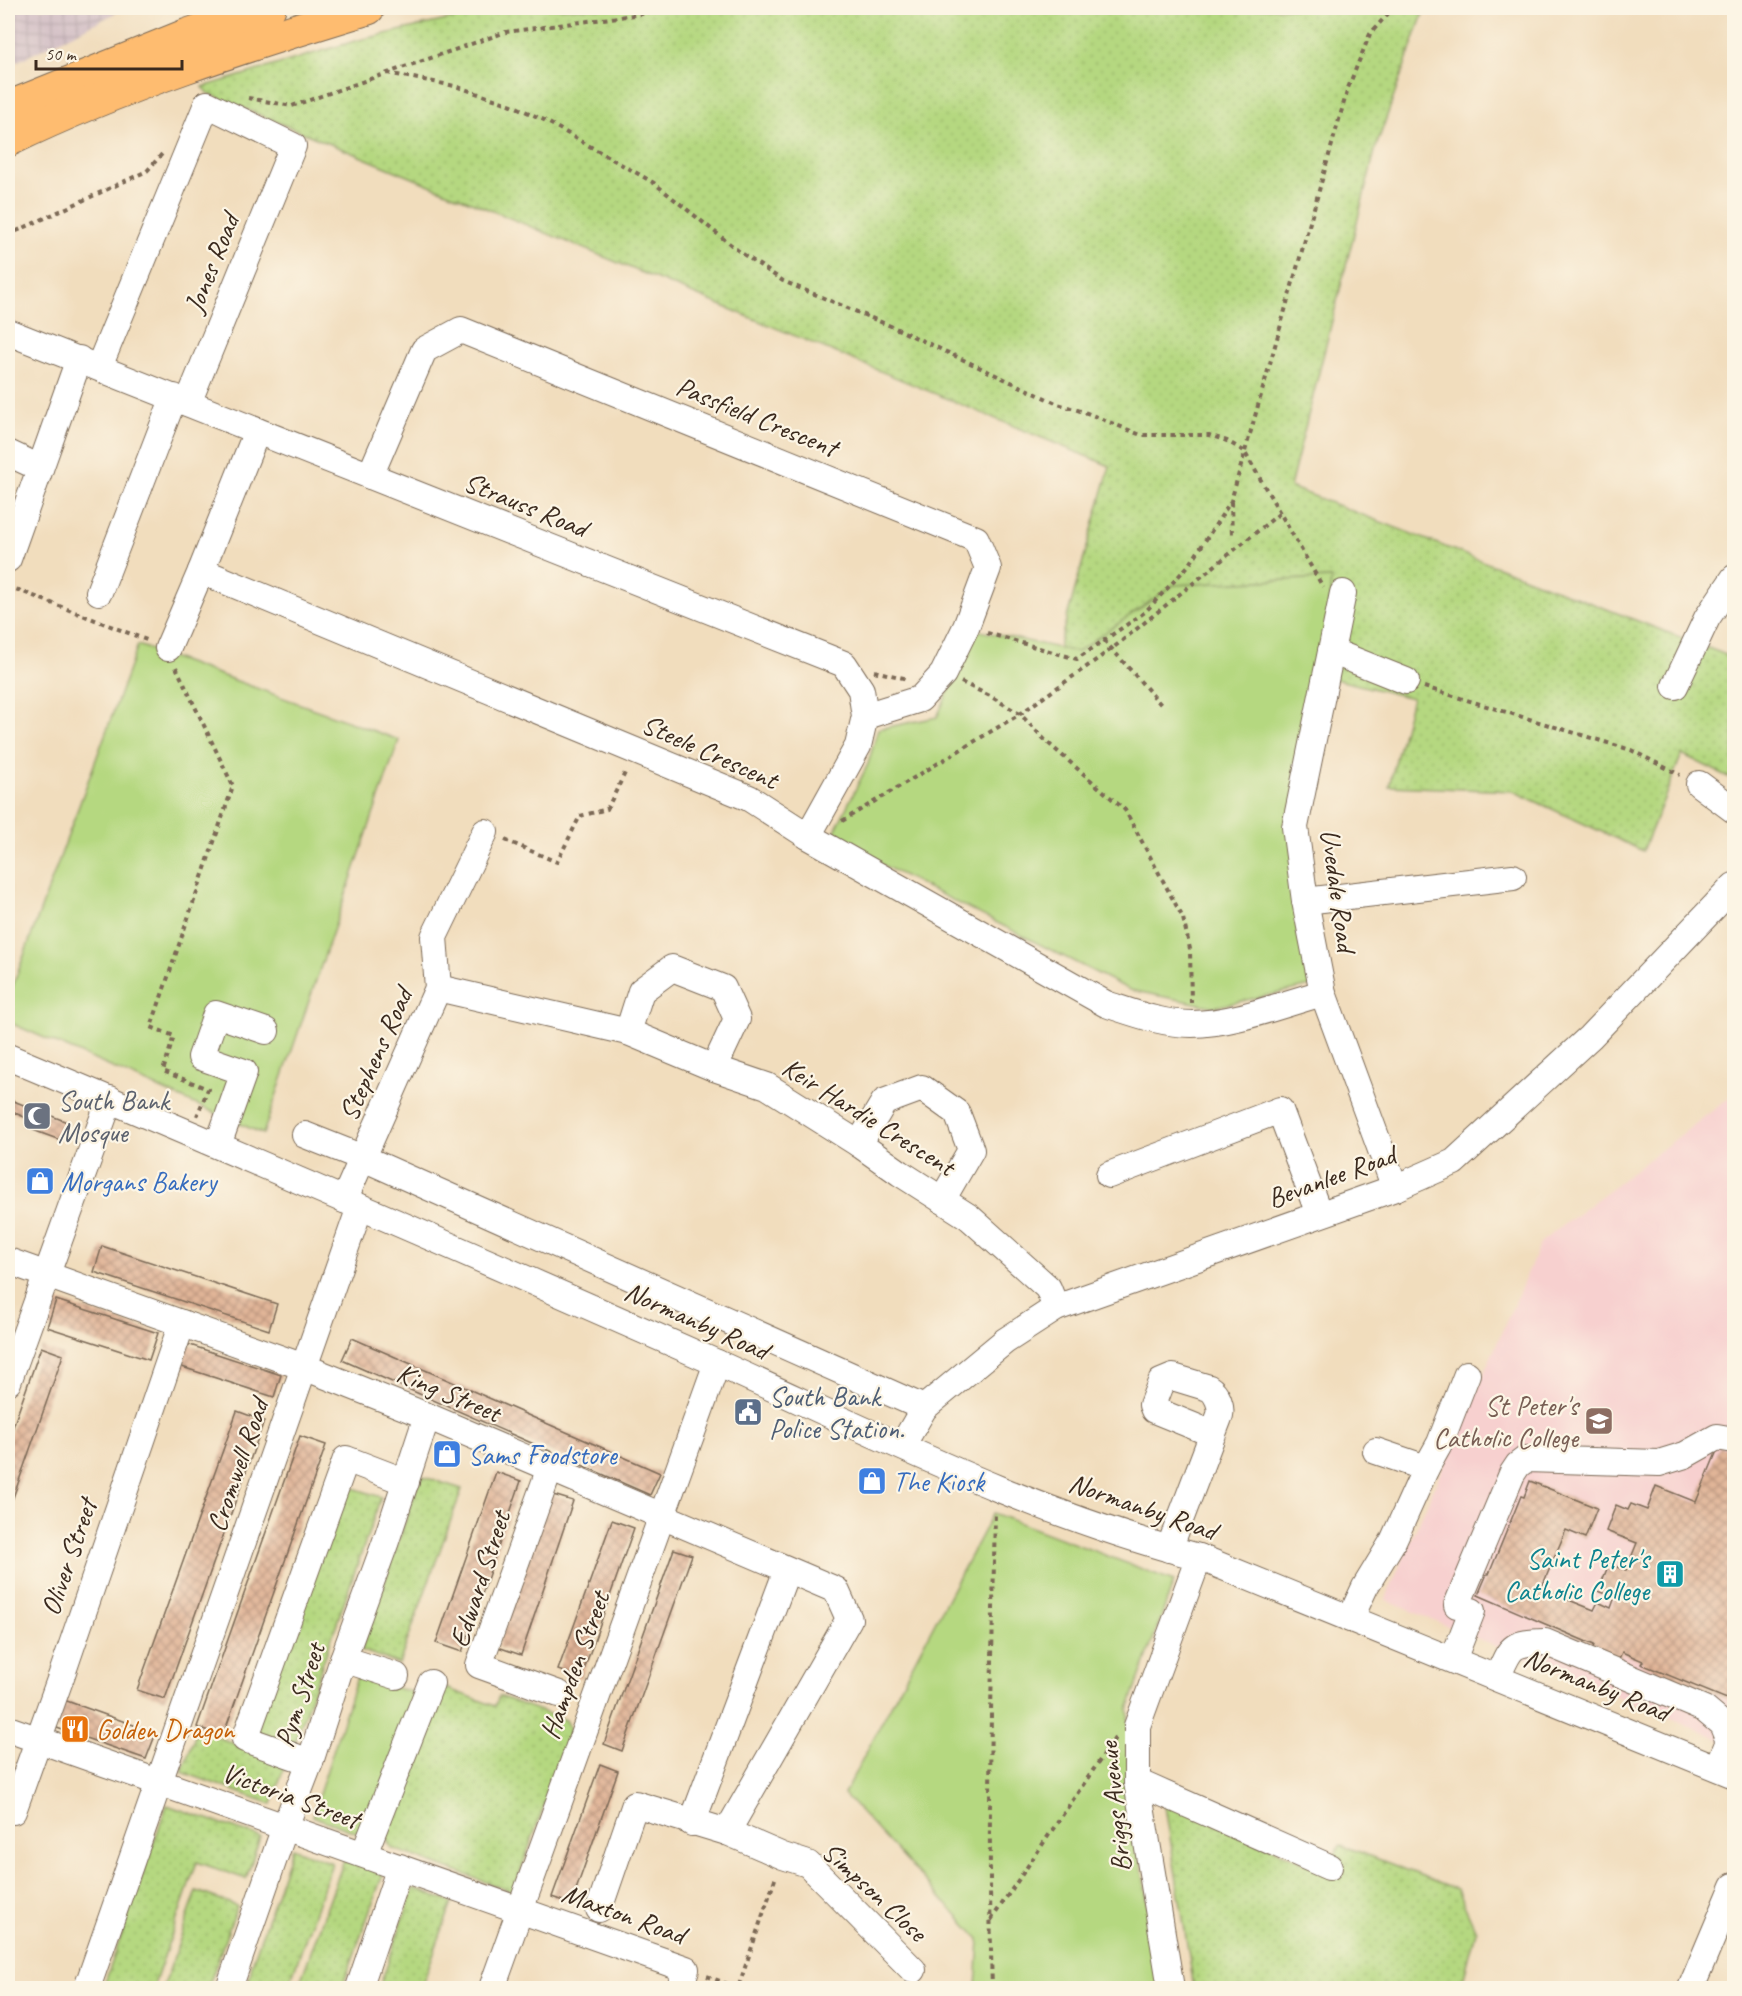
<svg xmlns="http://www.w3.org/2000/svg" width="1742" height="1996" viewBox="0 0 1742 1996" font-family="Caveat,sans-serif">
<style>
.built{fill:#f7d0cf}
.industrial{fill:url(#industrial-grid)}
.grass{fill:url(#grass-dots);stroke:#78814f;stroke-width:1.5}
.park{fill:#b5d880;stroke:#78814f;stroke-width:1.5}
.building{fill:url(#building-cross-hatch)}
.lines{fill:none;stroke-linecap:round;stroke-linejoin:round}
.minor-casing{stroke:#7b6956;stroke-width:28}
.highway-casing{stroke:#7b6956;stroke-width:35}
.path{stroke:#7b6956;stroke-width:4;stroke-dasharray:4.5 4.5;stroke-linecap:butt}
.minor{stroke:#fff;stroke-width:26}
.highway{stroke:#febc70;stroke-width:33}
.labels{text-anchor:middle;stroke-width:4.5;stroke-linejoin:round;paint-order:stroke}
.street-label{font-size:28px;fill:#3b2a1e;stroke:#fcf5e5}
.worship-label{font-size:28px;fill:#5b616d;stroke:#fcf5e5;text-anchor:start}
.shop-label{font-size:28px;fill:#366cbe;stroke:#fcf5e5;text-anchor:start}
.service-label{font-size:28px;fill:#4e5e75;stroke:#fcf5e5;text-anchor:start}
.education-label{font-size:28px;fill:#785e54;stroke:#fcf5e5;text-anchor:end}
.culture-label{font-size:28px;fill:#0d838f;stroke:#fcf5e5;text-anchor:end}
.food-label{font-size:28px;fill:#c56008;stroke:#fcf5e5;text-anchor:start}
</style>
<defs>
<pattern id="industrial-grid" width="8" height="8" patternUnits="userSpaceOnUse" patternTransform="scale(1.5)"><rect width="8" height="8" fill="#d2bec5"/><path d="M0 4h8M4 0v8" fill="none" stroke="#b5a3a9"/></pattern>
<pattern id="grass-dots" width="8" height="8" patternUnits="userSpaceOnUse" patternTransform="scale(1.5)"><rect width="8" height="8" fill="#b5d880"/><path d="M2 2h.1M6 6h.1" fill="none" stroke="#9dba6e" stroke-width="1.8" stroke-linecap="round"/></pattern>
<pattern id="building-cross-hatch" width="8" height="8" patternUnits="userSpaceOnUse" patternTransform="scale(1.5)"><rect width="8" height="8" fill="#e1b598"/><path d="M0 0l8 8M0 8l8-8" fill="none" stroke="#b8937b"/></pattern>
</defs>
<rect width="100%" height="100%" fill="#fcf5e5"/>
<filter id="ink" filterUnits="userSpaceOnUse"><feTurbulence type="fractalNoise" baseFrequency=".0167" numOctaves="2"/><feDisplacementMap in="SourceGraphic" scale="12" xChannelSelector="R" yChannelSelector="G"/><feConvolveMatrix kernelMatrix="1 2 1 2 8 2 1 2 1" color-interpolation-filters="sRGB"/></filter>
<filter id="wash" filterUnits="userSpaceOnUse"><feTurbulence type="fractalNoise" baseFrequency=".008" numOctaves="4" result="noise"/><feDisplacementMap in="SourceGraphic" scale="24" xChannelSelector="R" yChannelSelector="G"/><feGaussianBlur stdDeviation="1.35" result="paint"/><feColorMatrix in="noise" values="0 0 0 0 0 0 0 0 0 0 0 0 0 0 0 0 0 1.4 0 .05"/><feComposite in="paint" operator="in"/></filter>
<g filter="url(#wash)">
<rect width="100%" height="100%" fill="#f1ddbd"/>
<polygon class="built" points="1734,1097 1734,1745 1385,1600 1541,1242 1729,1098"/>
<polygon class="industrial" points="8,8 121,8 118,12 8,66"/>
<g class="grass">
<polygon points="498,8 1425,8 1376,147 1290,487 1734,658 1734,780 1682,754 1643,851 1513,791 1389,786 1412,698 1322,676 1331,578 1174,585 1077,652 1058,649 1110,466 207,93 203,87 355,41"/>
<polygon points="421,1476 462,1489 399,1664 361,1650"/>
<polygon points="341,1484 381,1497 292,1751 252,1737"/>
<polygon points="440,1686 495,1706 499,1696 565,1720 571,1731 513,1892 391,1848 386,1837"/>
<polygon points="197,1730 286,1762 272,1804 182,1772"/>
<polygon points="1164,1800 1324,1871 1341,1845 1457,1889 1476,1931 1461,1988 1194,1988"/>
<polygon points="167,1805 260,1837 246,1879 197,1862 153,1988 103,1988"/>
<polygon points="292,1848 332,1863 288,1988 248,1988 252,1964"/>
<polygon points="344,1860 383,1874 342,1988 298,1988"/>
<polygon points="414,1888 452,1903 421,1988 379,1988"/>
<polygon points="197,1891 237,1906 208,1988 163,1988"/>
</g>
<g class="park">
<polygon points="1331,578 1322,676 1290,835 1320,984 1215,1007 1130,990 831,839 868,764 878,729 937,717 976,630 1077,652 1174,585"/>
<polygon points="138,645 399,740 263,1134 8,1022 8,999"/>
<polygon points="993,1513 1174,1581 1128,1710 1129,1791 1162,1988 976,1988 979,1939 844,1794"/>
<polygon points="357,1677 415,1693 366,1836 312,1816"/>
</g>
<g id="blocks">
<g class="building">
<polygon points="11,1100 67,1122 60,1140 33,1130 36,1122 8,1110"/>
<polygon points="102,1246 277,1304 269,1330 94,1272"/>
<polygon points="56,1300 158,1333 149,1360 47,1327"/>
<polygon points="352,1338 660,1473 650,1495 342,1360"/>
<polygon points="187,1344 281,1375 274,1397 179,1366"/>
<polygon points="41,1347 63,1355 8,1512 8,1441"/>
<polygon points="237,1411 264,1421 165,1699 137,1690"/>
<polygon points="300,1436 326,1445 223,1736 197,1727"/>
<polygon points="1719,1446 1734,1452 1734,1540 1731,1547 1734,1549 1734,1702 1641,1664 1643,1661 1622,1652 1618,1661 1592,1651 1594,1645 1478,1595 1487,1574 1489,1574 1521,1496 1524,1497 1530,1481 1597,1508 1585,1538 1566,1530 1541,1589 1594,1610 1598,1602 1611,1608 1615,1597 1598,1591 1609,1564 1626,1570 1637,1543 1606,1531 1616,1505 1628,1510 1631,1504 1647,1510 1656,1486 1696,1502"/>
<polygon points="496,1472 521,1481 462,1652 436,1643"/>
<polygon points="550,1494 573,1501 521,1655 498,1647"/>
<polygon points="612,1520 634,1528 581,1678 558,1670"/>
<polygon points="674,1549 692,1555 622,1751 604,1744"/>
<polygon points="64,1700 156,1733 146,1759 54,1727"/>
<polygon points="600,1764 618,1771 571,1904 552,1897"/>
</g>
</g>
</g>
<g filter="url(#ink)">
<use href="#blocks" fill-opacity="0" stroke="#7b6956" stroke-width="1.5"/>
<g class="lines">
<g class="minor-casing">
<g id="minor">
<polyline points="8,332 844,664 861,690 865,716 858,746 808,836"/>
<polyline points="99,367 207,104 293,146 188,403"/>
<path d="M 257,431 L 201,571 L 749,798 L 808,836 L 1106,1004 C 1134,1013 1162,1024 1192,1024 C 1234,1024 1282,1004 1323,993"/>
<polyline points="8,453 40,468"/>
<polyline points="370,476 424,350 461,330 976,539 988,568 966,627 943,674 920,699 865,716"/>
<polyline points="8,559 79,359"/>
<polyline points="99,592 174,397"/>
<polyline points="1343,593 1295,827 1305,901 1323,993 1395,1188"/>
<polyline points="168,648 201,571"/>
<polyline points="1331,651 1406,681"/>
<polyline points="1675,686 1707,618 1734,578"/>
<polyline points="1699,784 1734,810"/>
<polyline points="1305,901 1513,877"/>
<polyline points="438,988 628,1032 714,1068 767,1086 859,1144 900,1173 969,1217 1048,1288 1056,1308"/>
<polyline points="628,1032 641,991 672,968 723,988 737,1019 714,1068"/>
<path d="M 8,1057 C 245,1156 482,1259 717,1363 C 873,1433 1033,1514 1199,1557 L 1734,1775"/>
<polyline points="305,1135 363,1158 924,1408"/>
<polyline points="859,1144 884,1102 922,1088 957,1113 971,1150 942,1200"/>
<polyline points="218,1145 244,1072 201,1057 216,1014 266,1031"/>
<polyline points="1109,1175 1280,1110 1319,1214"/>
<polyline points="344,1200 438,988 434,937 485,832"/>
<polyline points="8,1261 304,1367 427,1416 836,1590 849,1619 727,1832"/>
<polyline points="8,1382 110,1099"/>
<polyline points="902,1446 924,1408 1005,1341 1056,1308 1395,1188 1454,1162 1590,1037 1734,886"/>
<polyline points="1376,1451 1426,1468"/>
<polyline points="550,1468 479,1665 559,1694"/>
<path d="M 1169,1549 L 1220,1415 C 1222,1406 1217,1393 1209,1388 L 1173,1377 L 1161,1382 L 1152,1405 L 1154,1410 L 1213,1434"/>
<polyline points="1457,1605 1512,1474 1518,1465 1526,1459 1659,1463 1685,1455 1717,1437 1734,1440"/>
<polyline points="1350,1619 1365,1587 1393,1541 1426,1468 1440,1443 1467,1374"/>
<polyline points="343,1659 396,1676"/>
<polyline points="1453,1660 1472,1611"/>
<path d="M 1497,1678 C 1511,1647 1509,1643 1545,1642 L 1704,1709 L 1722,1724 L 1729,1741 L 1718,1768"/>
<polyline points="8,1729 686,1969 680,1988"/>
<polyline points="310,1762 245,1739 346,1459 406,1482"/>
<polyline points="1137,1782 1329,1867"/>
<polyline points="13,1811 62,1674 182,1323"/>
<polyline points="692,1823 787,1570"/>
<polyline points="364,1854 431,1683"/>
<polyline points="599,1909 635,1804 727,1832 783,1856 808,1864 913,1970"/>
<polyline points="87,1988 360,1207"/>
<polyline points="229,1988 285,1827 310,1762 343,1659 386,1541 427,1416"/>
<polyline points="359,1988 400,1867"/>
<polyline points="492,1988 717,1363"/>
<polyline points="1171,1988 1137,1782 1137,1726 1199,1557"/>
<polyline points="1691,1988 1734,1886"/>
</g>
</g>
<g class="highway-casing">
<g id="highway">
<polyline points="8,108 188,35 269,8"/>
<path d="M 8,140 C 123,84 246,45 368,8"/>
</g>
</g>
<g class="path">
<polyline points="387,73 455,86 512,105 544,120 654,183 740,252 783,281 893,327 1058,404 1087,413 1141,435 1209,435 1227,441 1244,451 1323,587"/>
<polyline points="248,98 292,106 506,32 686,8"/>
<polyline points="8,235 147,171 162,154"/>
<polyline points="1231,502 1232,537"/>
<polyline points="8,586 149,641"/>
<polyline points="987,633 1077,659 1145,612 1190,564 1231,501 1348,88 1370,34 1393,8"/>
<polyline points="1104,640 1163,707"/>
<polyline points="176,667 233,786 151,1027 174,1036 163,1071 208,1089 197,1116"/>
<polyline points="874,671 908,679"/>
<polyline points="961,682 990,696 1020,714 1048,743 1125,810 1183,918 1190,949 1191,1003"/>
<polyline points="1424,687 1631,750 1680,775"/>
<polyline points="842,821 1020,714 1113,648 1280,513"/>
<polyline points="505,840 557,862 580,816 607,809 626,771"/>
<polyline points="991,1920 1115,1738"/>
<polyline points="707,1976 738,1988 776,1876"/>
<path d="M 992,1988 C 987,1829 992,1670 995,1511"/>
</g>
<use href="#minor" class="minor"/>
<use href="#highway" class="highway"/>
</g>
</g>
<defs>
<g id="mosque-square" transform="scale(1.5)"><rect x="-9" y="-9" width="18" height="18" rx="4" fill="#6b7280" stroke="#fcf5e5"/><path d="M3.5-4.9A6 6 0 1 0 3.5 4.9A5 5 0 1 1 3.5-4.9Z" fill="#fff"/></g>
<g id="shop-square" transform="scale(1.5)"><rect x="-9" y="-9" width="18" height="18" rx="4" fill="#3f7fe0" stroke="#fcf5e5"/><path d="M-5-2.5h2.3a2.7 3.5 0 0 1 5.4 0H5L5.5 6h-11ZM-1.5-2.5h3a1.5 2.3 0 0 0-3 0Z" fill="#fff"/></g>
<g id="civic-square" transform="scale(1.5)"><rect x="-9" y="-9" width="18" height="18" rx="4" fill="#5c6f8a" stroke="#fcf5e5"/><path d="M-.6-6.5H3V-4.5H.6V-3L4-1V1h2V6H-6V1h2V-1L-.6-3ZM-1.2 2.5V6h2.4V2.5Z" fill="#fff"/></g>
<g id="school-square" transform="scale(1.5)"><rect x="-9" y="-9" width="18" height="18" rx="4" fill="#8d6e63" stroke="#fcf5e5"/><path d="M0-5L7-2L0 1L-7-2ZM-4 1L0 2.5L4 1V4Q0 6-4 4Z" fill="#fff"/></g>
<g id="building-square" transform="scale(1.5)"><rect x="-9" y="-9" width="18" height="18" rx="4" fill="#0f9aa8" stroke="#fcf5e5"/><path d="M-4-6H4V6H1V3H-1V6H-4ZM-2.5-4.3h1.7v1.8h-1.7ZM.8-4.3h1.7v1.8H.8ZM-2.5-1h1.7V.8h-1.7ZM.8-1h1.7V.8H.8Z" fill="#fff"/></g>
<g id="restaurant-square" transform="scale(1.5)"><rect x="-9" y="-9" width="18" height="18" rx="4" fill="#e8710a" stroke="#fcf5e5"/><path d="M-5-6h1v4h1v-4h1v4h1v-4h1v5L-1.5 .5V6h-2V.5L-5-1ZM5-6V6H3V1.5H1.5Q1.5-4 5-6Z" fill="#fff"/></g>
</defs>
<g fill-rule="evenodd">
<use href="#mosque-square" x="37" y="1116"/>
<use href="#shop-square" x="40" y="1181"/>
<use href="#civic-square" x="748" y="1412"/>
<use href="#school-square" x="1599" y="1421"/>
<use href="#shop-square" x="447" y="1454"/>
<use href="#shop-square" x="872" y="1481"/>
<use href="#building-square" x="1670" y="1574"/>
<use href="#restaurant-square" x="75" y="1729"/>
</g>
<g class="labels">
<g class="street-label">
<text transform="translate(211 263) rotate(-68)" y="10">Jones Road</text>
<text transform="translate(757 416) rotate(22)" y="10">Passfield Crescent</text>
<text transform="translate(526 504) rotate(22)" y="10">Strauss Road</text>
<text transform="translate(710 751) rotate(24)" y="10">Steele Crescent</text>
<text transform="translate(1339 890) rotate(82)" y="10">Uvedale Road</text>
<text transform="translate(375 1054) rotate(-66)" y="10">Stephens Road</text>
<text transform="translate(869 1116) rotate(32)" y="10">Keir Hardie Crescent</text>
<text transform="translate(1331 1176) rotate(-20)" y="10">Bevanlee Road</text>
<text transform="translate(697 1320) rotate(24)" y="10">Normanby Road</text>
<text transform="translate(449 1392) rotate(23)" y="10">King Street</text>
<text transform="translate(237 1465) rotate(-71)" y="10">Cromwell Road</text>
<text transform="translate(1143 1506) rotate(19)" y="10">Normanby Road</text>
<text transform="translate(68 1557) rotate(-71)" y="10">Oliver Street</text>
<text transform="translate(479 1579) rotate(-72)" y="10">Edward Street</text>
<text transform="translate(574 1665) rotate(-70)" y="10">Hampden Street</text>
<text transform="translate(1597 1684) rotate(22)" y="10">Normanby Road</text>
<text transform="translate(299 1695) rotate(-72)" y="10">Pym Street</text>
<text transform="translate(291 1795) rotate(20)" y="10">Victoria Street</text>
<text transform="translate(1114 1807) rotate(-96)" y="10">Briggs Avenue</text>
<text transform="translate(875 1891) rotate(43)" y="10">Simpson Close</text>
<text transform="translate(624 1913) rotate(20)" y="10">Maxton Road</text>
</g>
<g class="worship-label">
<text x="58" y="1110">South Bank<tspan x="58" dy="32">Mosque</tspan></text>
</g>
<g class="shop-label">
<text x="61" y="1191">Morgans Bakery</text>
<text x="468" y="1464">Sams Foodstore</text>
<text x="893" y="1491">The Kiosk</text>
</g>
<g class="service-label">
<text x="769" y="1406">South Bank<tspan x="769" dy="32">Police Station.</tspan></text>
</g>
<g class="education-label">
<text x="1578" y="1415">St Peter's<tspan x="1578" dy="32">Catholic College</tspan></text>
</g>
<g class="culture-label">
<text x="1649" y="1568">Saint Peter's<tspan x="1649" dy="32">Catholic College</tspan></text>
</g>
<g class="food-label">
<text x="96" y="1739">Golden Dragon</text>
</g>
</g>
<rect width="1742" height="1996" fill="none" stroke="#fcf5e5" stroke-width="30"/>
<path d="M36 60v9h146v-9" fill="none" stroke="#3b2a1e" stroke-width="3"/>
<text x="45" y="60" font-size="18" fill="#3b2a1e" stroke="#fcf5e5" stroke-width="4.5" paint-order="stroke">50 m</text>
</svg>
